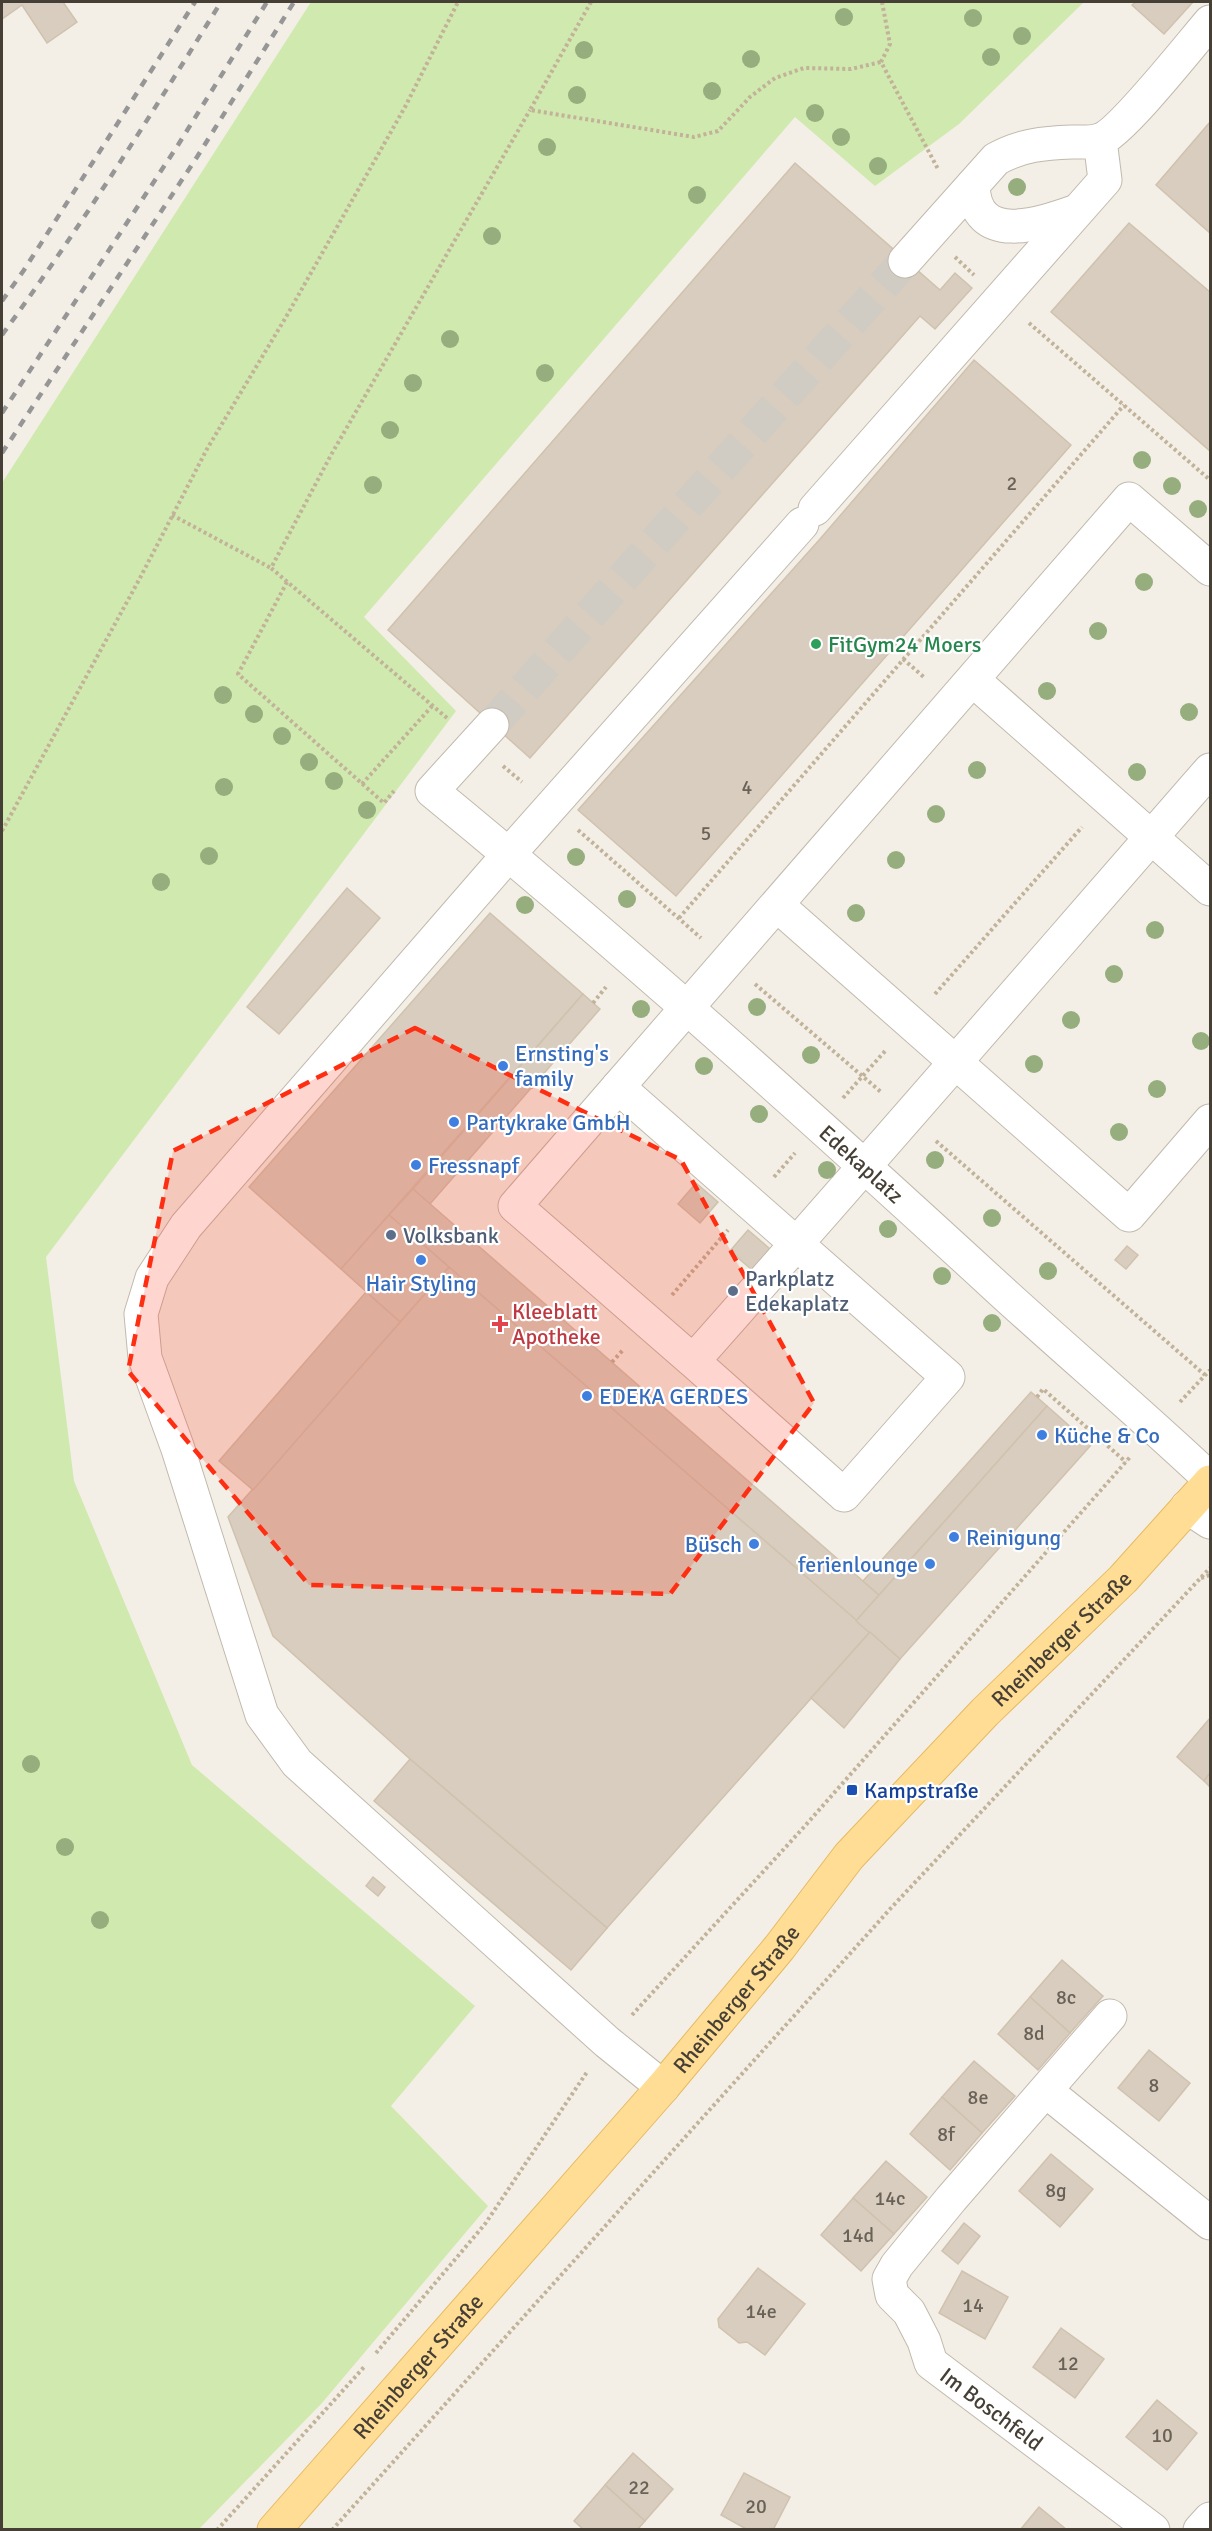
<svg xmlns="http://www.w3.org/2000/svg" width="1212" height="2531" viewBox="0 0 1212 2531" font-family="Signika,sans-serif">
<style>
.green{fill:#d0e9ae}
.building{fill:#d8cdbe;stroke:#d0c2ae;stroke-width:1.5}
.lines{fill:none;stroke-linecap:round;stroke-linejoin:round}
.minor-tunnel{stroke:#d0ccc3;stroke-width:33;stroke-dasharray:33 16;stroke-linecap:butt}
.minor-casing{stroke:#c2b9ac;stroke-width:35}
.major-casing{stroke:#e6ba62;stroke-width:35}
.path{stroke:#c1b299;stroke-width:4;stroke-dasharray:3 3;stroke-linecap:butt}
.minor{stroke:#fff;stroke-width:33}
.major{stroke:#ffdd94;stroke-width:33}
.rail{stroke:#969696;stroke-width:4.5;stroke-dasharray:8 8;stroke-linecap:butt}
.tree{fill:#96ae7d}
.marked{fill:#fe2e13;fill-opacity:0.2;stroke:#fe2e13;stroke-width:4.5;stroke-dasharray:12 8;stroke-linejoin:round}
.leisure-dot{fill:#2e9e5b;stroke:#fff;stroke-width:2}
.shop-dot{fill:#3f7fe0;stroke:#fff;stroke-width:2}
.service-dot{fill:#5c6f8a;stroke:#fff;stroke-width:2}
.health-dot{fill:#e0444e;stroke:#fff;stroke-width:2}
.transit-dot{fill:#1a4fb4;stroke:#fff;stroke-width:2}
.labels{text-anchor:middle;stroke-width:4.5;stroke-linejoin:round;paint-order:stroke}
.number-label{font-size:20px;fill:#6a6257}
.leisure-label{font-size:22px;fill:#27864d;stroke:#fff;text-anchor:start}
.shop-label{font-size:22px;fill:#366cbe;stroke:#fff;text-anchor:start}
.street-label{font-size:22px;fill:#463f35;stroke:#fff}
.service-label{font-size:22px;fill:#4e5e75;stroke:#fff;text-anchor:start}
.health-label{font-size:22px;fill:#be3a42;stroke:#fff;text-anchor:start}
.transit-label{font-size:22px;fill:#164399;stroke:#fff;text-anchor:start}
</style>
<rect width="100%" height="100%" fill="#f3efe6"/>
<polygon class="green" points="311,2 1084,2 959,124 875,186 795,117 364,617 456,711 46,1257 74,1481 192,1765 475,2006 391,2106 488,2206 322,2403 199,2529 2,2529 2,483"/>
<g class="building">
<polygon points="2,2 63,2 77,22 47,43 22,5 2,19"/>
<polygon points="1136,2 1193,2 1164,34 1132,5"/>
<polygon points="1210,122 1210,233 1156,185"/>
<polygon points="795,163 940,290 955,273 972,288 935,329 920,316 530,758 388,630"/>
<polygon points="1129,223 1210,292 1210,451 1051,312"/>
<polygon points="974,360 1071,445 676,896 578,810 820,539"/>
<polygon points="347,888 380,918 279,1034 247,1007"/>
<polygon points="490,913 583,994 341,1269 249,1187"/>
<polygon points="583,994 600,1009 430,1204 413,1189"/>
<polygon points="696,1183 718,1202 700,1223 678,1204"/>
<polygon points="413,1189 879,1595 856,1621 389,1215"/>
<polygon points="389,1215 449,1267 400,1322 341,1269"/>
<polygon points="748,1230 770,1249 752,1270 730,1251"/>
<polygon points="1127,1246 1138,1255 1126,1269 1115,1260"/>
<polygon points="449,1267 870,1632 607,1928 410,1759 273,1636 228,1517"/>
<polygon points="366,1292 400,1322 253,1490 219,1461"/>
<polygon points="1031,1392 1047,1406 879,1595 863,1581"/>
<polygon points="1047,1406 1091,1445 900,1659 856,1621"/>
<polygon points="870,1632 900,1659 844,1728 811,1698"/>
<polygon points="1210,1718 1210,1773 1204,1781 1177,1757"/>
<polygon points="410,1759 607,1928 571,1970 374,1801"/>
<polygon points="1210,1773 1210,1787 1204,1781"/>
<polygon points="373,1877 385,1887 378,1896 366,1886"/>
<polygon points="1062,1960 1103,1996 1070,2033 1030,1997"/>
<polygon points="1030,1997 1070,2033 1038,2070 998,2034"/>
<polygon points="1149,2050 1190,2083 1159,2121 1118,2088"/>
<polygon points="974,2061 1015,2096 982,2133 942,2097"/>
<polygon points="942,2097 982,2133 950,2170 910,2134"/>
<polygon points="1051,2154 1093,2189 1060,2227 1019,2191"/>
<polygon points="886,2161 927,2197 894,2234 853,2198"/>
<polygon points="853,2198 894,2234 861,2271 821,2235"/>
<polygon points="964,2223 980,2236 958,2264 942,2251"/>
<polygon points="758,2268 805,2304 765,2355 747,2342 739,2343 719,2327 718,2319"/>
<polygon points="962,2271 1008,2297 985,2339 939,2313"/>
<polygon points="1061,2328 1104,2359 1075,2398 1033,2367"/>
<polygon points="1157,2400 1197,2433 1167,2470 1126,2437"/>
<polygon points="633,2453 673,2489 645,2521 605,2485"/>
<polygon points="744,2473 790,2497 773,2530 748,2530 721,2515"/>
<polygon points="605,2485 645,2521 637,2530 584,2530 574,2521"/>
<polygon points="1039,2507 1067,2530 1020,2530"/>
</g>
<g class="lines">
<polyline class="minor-tunnel" points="492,725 905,261"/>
<g class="minor-casing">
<g id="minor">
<path d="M 973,185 C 975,247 1040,224 1077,211"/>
<path d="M 905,261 L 996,159 C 1021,145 1044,143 1072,142 C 1081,142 1091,143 1100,140 C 1121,133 1191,44 1210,22"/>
<polyline points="815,509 1105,180 1100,140"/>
<polyline points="973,680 1210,889"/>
<path id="s1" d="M 492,725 L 432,791 C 627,951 815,1120 1001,1291 C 1070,1354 1142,1415 1210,1479"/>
<polyline points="777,905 1129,1215 1210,1121"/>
<polyline points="618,1087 1129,499 1210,569"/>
<path d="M 693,1361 L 515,1206 L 618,1087 L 948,1377 L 844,1495 L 693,1361 C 867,1165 1038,967 1210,770"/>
<polyline points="1187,1507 1210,1522"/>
<path id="s2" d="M 1110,2016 L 951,2199 L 897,2265 L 889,2279 L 892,2295 L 909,2312 L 924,2341 L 931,2363 L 1153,2530"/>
<polyline points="663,2087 607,2042 297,1763 262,1715 178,1449 145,1358 141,1314 152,1278 186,1226 509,854 802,524"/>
<polyline points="1046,2091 1210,2223"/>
<polyline points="1200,2530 1210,2519"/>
</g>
</g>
<g class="major-casing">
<g id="major">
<path id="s3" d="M 274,2530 L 663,2087 L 779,1948 L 849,1856 L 985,1712 L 1123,1579 L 1210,1482"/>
</g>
</g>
<g class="path">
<polyline points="591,2 530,110 694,137 718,131 750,97 775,78 804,68 851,69 881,62"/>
<polyline points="882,2 890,44 881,62 938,169"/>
<polyline points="955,257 974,275"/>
<polyline points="1029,323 1210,480"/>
<polyline points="172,515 271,568"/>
<polyline points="287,582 238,674 384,803 394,791"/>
<polyline points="903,659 925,678"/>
<polyline points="447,718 271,568 331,455 530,110"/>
<polyline points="503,766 522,782"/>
<polyline points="362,784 433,705"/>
<polyline points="578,830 701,938"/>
<polyline points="2,831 140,578 207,449 286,317 405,107 458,2"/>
<polyline points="679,918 1124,405"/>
<polyline points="755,984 881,1092"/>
<polyline points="935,994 1082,827"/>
<polyline points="593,1003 606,987"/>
<polyline points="843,1098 886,1050"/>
<polyline points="936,1141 1205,1375"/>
<polyline points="774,1177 795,1153"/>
<polyline points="672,1295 728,1230"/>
<polyline points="612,1362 623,1350"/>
<polyline points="1037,1397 1043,1389 1126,1462"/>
<polyline points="1180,1402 1210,1370"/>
<polyline points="1201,1578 1210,1575"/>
<polyline points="632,2015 804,1827 1131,1456"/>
<polyline points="376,2353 485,2224 587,2072"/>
<polyline points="217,2530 365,2366"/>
<polyline points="332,2530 891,1908 1210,1568"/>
</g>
<use href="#minor" class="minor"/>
<use href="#major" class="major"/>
<g class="rail">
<polyline points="2,301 24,270 195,2"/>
<path d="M 2,335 C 80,228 151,115 221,2"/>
<polyline points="2,413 178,145 267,2"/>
<polyline points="2,453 197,157 294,2"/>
</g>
</g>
<g class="tree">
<circle cx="844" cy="17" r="9"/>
<circle cx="973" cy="18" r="9"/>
<circle cx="1022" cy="36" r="9"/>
<circle cx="584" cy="50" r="9"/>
<circle cx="991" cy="57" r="9"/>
<circle cx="751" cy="59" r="9"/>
<circle cx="712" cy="91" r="9"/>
<circle cx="577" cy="95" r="9"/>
<circle cx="815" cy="113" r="9"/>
<circle cx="841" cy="137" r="9"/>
<circle cx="547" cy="147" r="9"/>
<circle cx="878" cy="166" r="9"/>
<circle cx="1017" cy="187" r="9"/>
<circle cx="697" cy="195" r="9"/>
<circle cx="492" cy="236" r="9"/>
<circle cx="450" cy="339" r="9"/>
<circle cx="545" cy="373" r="9"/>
<circle cx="413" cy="383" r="9"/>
<circle cx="390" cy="430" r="9"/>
<circle cx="1142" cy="460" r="9"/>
<circle cx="373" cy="485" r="9"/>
<circle cx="1172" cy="486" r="9"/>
<circle cx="1198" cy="509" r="9"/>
<circle cx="1144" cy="582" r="9"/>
<circle cx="1098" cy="631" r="9"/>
<circle cx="1047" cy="691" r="9"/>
<circle cx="223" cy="695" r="9"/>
<circle cx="1189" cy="712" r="9"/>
<circle cx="254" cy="714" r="9"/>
<circle cx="282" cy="736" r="9"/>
<circle cx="309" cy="762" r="9"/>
<circle cx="977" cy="770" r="9"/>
<circle cx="1137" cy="772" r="9"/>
<circle cx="334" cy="781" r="9"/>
<circle cx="224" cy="787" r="9"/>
<circle cx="367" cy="810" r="9"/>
<circle cx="936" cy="814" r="9"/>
<circle cx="209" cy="856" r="9"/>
<circle cx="576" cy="857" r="9"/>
<circle cx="896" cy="860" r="9"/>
<circle cx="161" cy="882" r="9"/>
<circle cx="627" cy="899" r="9"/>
<circle cx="525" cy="905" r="9"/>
<circle cx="856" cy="913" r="9"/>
<circle cx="1155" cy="930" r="9"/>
<circle cx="1114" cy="974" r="9"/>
<circle cx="757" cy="1007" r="9"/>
<circle cx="641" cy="1009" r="9"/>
<circle cx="1071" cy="1020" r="9"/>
<circle cx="1201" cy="1041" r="9"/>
<circle cx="811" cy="1055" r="9"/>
<circle cx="1034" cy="1064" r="9"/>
<circle cx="704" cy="1066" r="9"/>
<circle cx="1157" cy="1089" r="9"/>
<circle cx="759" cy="1114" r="9"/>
<circle cx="1119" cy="1132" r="9"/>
<circle cx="935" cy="1160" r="9"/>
<circle cx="827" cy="1170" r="9"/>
<circle cx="992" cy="1218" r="9"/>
<circle cx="888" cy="1229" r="9"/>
<circle cx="1048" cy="1271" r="9"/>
<circle cx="942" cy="1276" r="9"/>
<circle cx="992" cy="1323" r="9"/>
<circle cx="31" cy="1764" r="9"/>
<circle cx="65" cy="1847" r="9"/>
<circle cx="100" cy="1920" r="9"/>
</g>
<path class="marked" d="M 415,1028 L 681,1160 L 814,1403 L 670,1594 L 309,1585 L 128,1371 L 173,1151 Z"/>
<circle class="leisure-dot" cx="816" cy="644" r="6"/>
<g class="shop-dot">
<circle cx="503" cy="1066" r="6"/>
<circle cx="454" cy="1122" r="6"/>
<circle cx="416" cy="1165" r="6"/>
<circle cx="421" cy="1260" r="6"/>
<circle cx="587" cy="1396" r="6"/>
<circle cx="1042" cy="1435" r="6"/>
<circle cx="954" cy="1537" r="6"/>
<circle cx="754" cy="1544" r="6"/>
<circle cx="930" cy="1564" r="6"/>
</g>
<g class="service-dot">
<circle cx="391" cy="1235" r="6"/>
<circle cx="733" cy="1291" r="6"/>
</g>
<path class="health-dot" d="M497 1315h6v6h6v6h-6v6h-6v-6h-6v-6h6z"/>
<rect class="transit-dot" x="846" y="1784" width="12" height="12" rx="3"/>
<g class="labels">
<g class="number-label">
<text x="1012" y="490">2</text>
<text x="747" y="794">4</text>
<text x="706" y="840">5</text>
<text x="1066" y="2004">8c</text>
<text x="1034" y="2040">8d</text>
<text x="1154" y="2092">8</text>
<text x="978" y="2104">8e</text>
<text x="946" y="2141">8f</text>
<text x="1056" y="2197">8g</text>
<text x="890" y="2205">14c</text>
<text x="858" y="2242">14d</text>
<text x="973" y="2312">14</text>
<text x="761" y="2318">14e</text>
<text x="1068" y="2370">12</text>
<text x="1162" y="2442">10</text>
<text x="639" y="2494">22</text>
<text x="756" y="2513">20</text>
</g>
<g class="leisure-label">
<text x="828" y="652">FitGym24 Moers</text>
</g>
<g class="shop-label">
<text x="515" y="1061">Ernsting's<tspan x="515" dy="25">family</tspan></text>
<text x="466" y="1130">Partykrake GmbH</text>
<text x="428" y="1173">Fressnapf</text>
<text x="421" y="1291" text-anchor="middle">Hair Styling</text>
<text x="599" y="1404">EDEKA GERDES</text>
<text x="1054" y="1443">Küche &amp; Co</text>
<text x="966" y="1545">Reinigung</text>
<text x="742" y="1552" text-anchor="end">Büsch</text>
<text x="918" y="1572" text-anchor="end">ferienlounge</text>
</g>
<g class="street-label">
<text dy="8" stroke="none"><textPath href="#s1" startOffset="658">Edekaplatz</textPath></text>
<text dy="8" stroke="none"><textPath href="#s3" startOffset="1190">Rheinberger Straße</textPath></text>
<text dy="8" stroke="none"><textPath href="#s3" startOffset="704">Rheinberger Straße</textPath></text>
<text dy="8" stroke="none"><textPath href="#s3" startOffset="218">Rheinberger Straße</textPath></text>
<text dy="8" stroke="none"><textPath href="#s2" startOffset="516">Im Boschfeld</textPath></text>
</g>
<g class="service-label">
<text x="403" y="1243">Volksbank</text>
<text x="745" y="1286">Parkplatz<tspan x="745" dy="25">Edekaplatz</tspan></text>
</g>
<g class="health-label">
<text x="512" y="1319">Kleeblatt<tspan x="512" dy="25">Apotheke</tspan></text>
</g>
<g class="transit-label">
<text x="864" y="1798">Kampstraße</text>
</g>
</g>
<rect width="1212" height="2531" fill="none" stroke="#463f35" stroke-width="6"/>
</svg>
